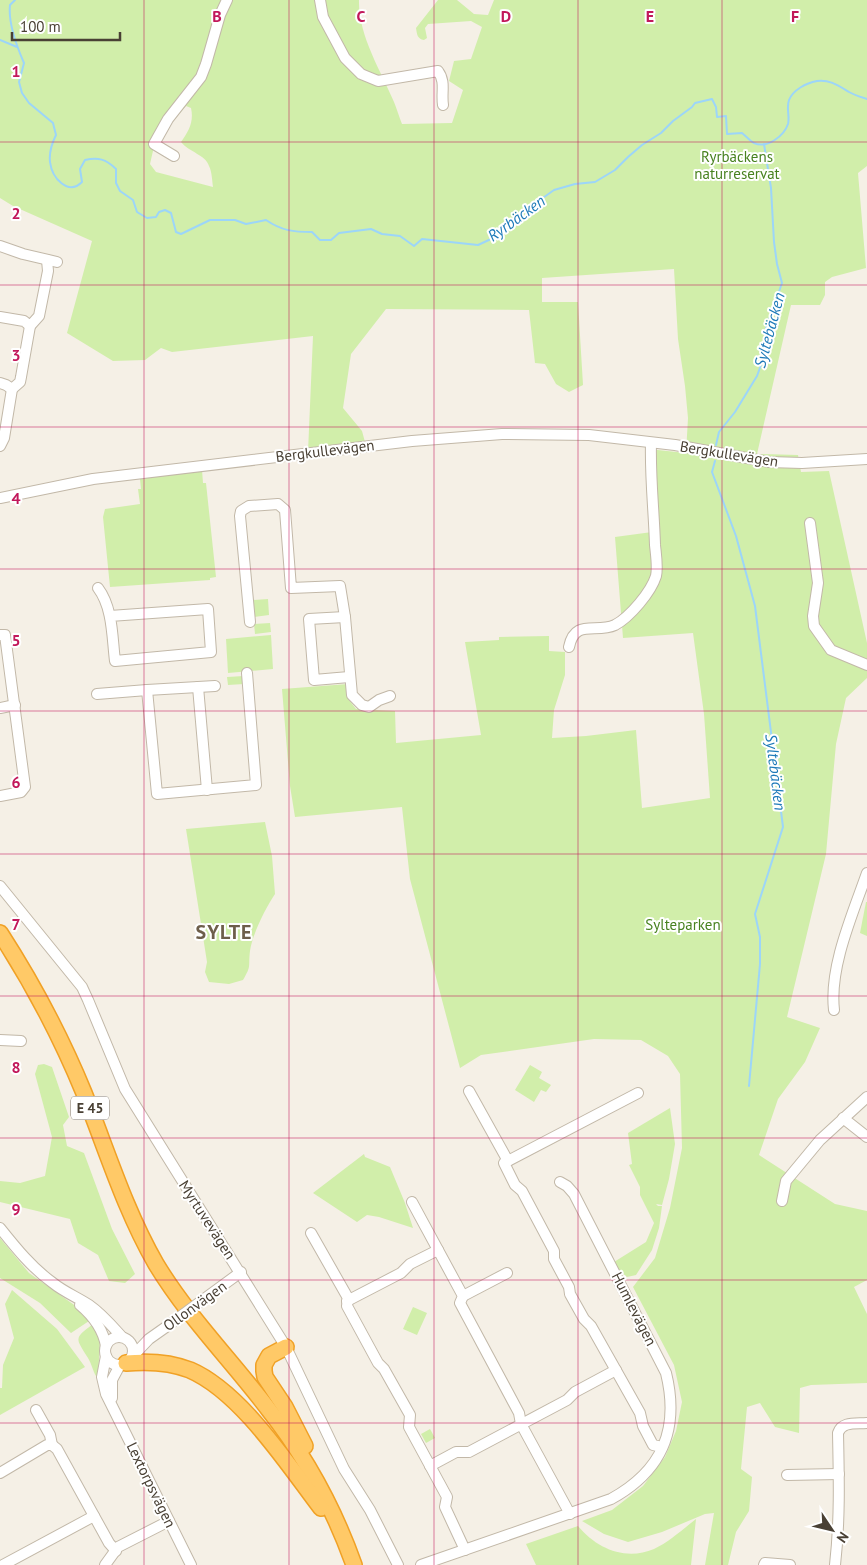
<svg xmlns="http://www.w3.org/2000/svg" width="867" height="1565" viewBox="0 0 867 1565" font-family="'PT Sans',sans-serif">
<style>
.green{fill:#d1eeaa;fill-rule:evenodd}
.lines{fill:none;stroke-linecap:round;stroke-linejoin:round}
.stream{stroke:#9cd5f9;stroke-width:2}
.minor-casing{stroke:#c2b8a8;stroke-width:12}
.highway-casing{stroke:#f0a126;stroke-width:18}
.minor{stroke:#fff;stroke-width:10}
.highway{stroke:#ffc967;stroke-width:15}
.minor-bridge-casing{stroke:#c2b8a8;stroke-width:12;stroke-linecap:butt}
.minor-bridge{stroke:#fff;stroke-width:10}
.grid{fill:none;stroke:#c2185b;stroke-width:1;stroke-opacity:0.55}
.labels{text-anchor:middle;stroke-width:4;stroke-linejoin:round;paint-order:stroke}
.shield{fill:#fff;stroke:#807971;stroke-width:1}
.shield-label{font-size:14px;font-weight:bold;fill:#494034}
.park-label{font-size:15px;fill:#488220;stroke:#fff}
.street-label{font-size:15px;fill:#494034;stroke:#fff}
.water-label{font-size:16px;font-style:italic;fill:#1f7bb9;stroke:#fff}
.district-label{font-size:20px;font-weight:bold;letter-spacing:1px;fill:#6d5e4a;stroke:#fff}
.grid-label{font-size:16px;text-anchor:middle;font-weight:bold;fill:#c2185b;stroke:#fff;stroke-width:4;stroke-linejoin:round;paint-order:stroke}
</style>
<rect width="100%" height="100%" fill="#f5f0e6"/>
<g class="green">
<path d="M 0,0 L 359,0 C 358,35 381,71 394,102 C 397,109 399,117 402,124 L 452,123 L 463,90 L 449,81 L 454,61 L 471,59 L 482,27 L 471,21 L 428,24 L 425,28 L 427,38 L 424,40 C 417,39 417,34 416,28 L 438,0 L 457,0 L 474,14 L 488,15 L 494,0 L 867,0 L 867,166 L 858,173 L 866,268 L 832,277 L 825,282 L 825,295 L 820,305 L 791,305 L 757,454 L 798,455 L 801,472 L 829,471 L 867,643 L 867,678 L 846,698 L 836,744 L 826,854 L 787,1017 L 820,1028 L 805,1062 L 778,1099 L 759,1155 L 835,1204 L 867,1211 L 867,1280 L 854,1287 L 867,1314 L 867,1383 L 811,1385 L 800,1388 L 799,1433 L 775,1427 L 760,1403 L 747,1407 L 741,1469 L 752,1477 L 749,1511 L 736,1532 L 728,1565 L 705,1565 L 714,1513 L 705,1514 L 662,1532 L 628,1542 L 604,1534 L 582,1521 L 612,1510 L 643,1486 L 665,1457 L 676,1431 L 682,1402 L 674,1365 L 633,1287 L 655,1258 L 670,1208 L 682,1148 L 680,1074 L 668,1056 L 641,1040 L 594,1039 L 481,1055 L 460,1068 L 410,879 L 402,807 L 295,817 L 290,786 L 282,689 L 348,684 L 349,700 L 356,709 L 395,711 L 396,743 L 481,735 L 465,642 L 499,640 L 499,637 L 549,636 L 549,651 L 565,652 L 565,675 L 554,710 L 552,738 L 586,736 L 636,730 L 642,808 L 710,798 L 704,714 L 693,633 L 623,638 L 615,537 L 652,532 L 648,449 L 686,453 L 688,418 L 685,386 L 678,339 L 674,269 L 542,278 L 542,302 L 578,302 L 583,385 L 569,392 L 556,384 L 545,364 L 535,363 L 529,310 L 386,309 L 351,354 L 343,408 L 362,431 L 365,442 L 308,452 L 313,336 L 172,352 L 161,348 L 145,360 L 113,361 L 67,333 L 92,241 L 13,206 L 0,198 ZM 186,106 L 191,108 C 194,122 189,131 181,142 C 189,152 206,155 209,166 C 212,172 212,180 213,187 L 156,172 L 150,164 L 155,142 Z"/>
<polygon points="202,470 203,483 206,483 216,577 210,578 210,580 110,587 103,517 105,509 140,504 138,489 141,489 140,479"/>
<polygon points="268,599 269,615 253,617 252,600"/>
<polygon points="270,623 271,632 255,634 254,624"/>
<polygon points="271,635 273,669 228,673 226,639"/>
<polygon points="244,676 244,684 228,685 227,677"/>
<path d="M 265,822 L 272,856 L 275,894 C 266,907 252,935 250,951 C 248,967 252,965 243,980 L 229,984 L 209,982 L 205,972 L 207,962 L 186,829 Z"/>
<polygon points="866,902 867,902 867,936 860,933"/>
<polygon points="44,1064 52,1067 69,1117 63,1125 67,1146 84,1153 112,1229 135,1274 125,1283 109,1281 98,1255 78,1243 70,1219 0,1202 0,1181 20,1183 45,1176 52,1137 35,1074 38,1065"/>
<polygon points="530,1065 542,1072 539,1078 551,1085 546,1092 541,1090 534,1102 515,1090"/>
<polygon points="670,1108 675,1144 669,1179 662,1205 656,1204 658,1206 662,1206 659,1228 652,1250 636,1275 627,1277 617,1268 614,1262 646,1242 654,1223 640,1195 640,1187 629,1165 632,1164 628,1133"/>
<polygon points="364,1154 365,1157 390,1167 405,1203 413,1228 379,1217 367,1215 357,1222 313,1193"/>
<polygon points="0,1238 29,1273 77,1307 89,1321 71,1333 40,1303 0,1278"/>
<polygon points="12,1290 57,1329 85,1367 0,1415 0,1388 2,1388 3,1365 14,1338 5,1304"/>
<polygon points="413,1307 427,1313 417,1335 403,1329"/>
<path d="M 93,1324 L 100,1340 L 98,1379 C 93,1373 92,1364 88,1358 C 76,1338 73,1339 93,1324 Z"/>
<polygon points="430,1429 435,1438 426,1443 421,1434"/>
<path d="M 696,1519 L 691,1565 L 536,1565 L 526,1544 L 578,1526 C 597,1549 626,1561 654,1549 C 669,1542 683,1529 696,1519 Z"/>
</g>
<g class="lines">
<g class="stream">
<path d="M 15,0 L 10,5 C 8,23 17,47 24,63 L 19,82 L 22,93 L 29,103 L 53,123 L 56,135 C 52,143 49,153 50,162 C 52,178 68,196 82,182 L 80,169 L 85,160 C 98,157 106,159 116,169 L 116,183 L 120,191 L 133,200 L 137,212 L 147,218 L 156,217 L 159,212 L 165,210 L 171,213 L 176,232 L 181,234 L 210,220 L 235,220 L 246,224 L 266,220 C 282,231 294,232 312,232 L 320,240 L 331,240 L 339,233 L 371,229 L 382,234 L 400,236 L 414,246 L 422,239 L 478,245 L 491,239 L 526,210 L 554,190 L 575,184 L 595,182 L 615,170 L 628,157 L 642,145 L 661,133 L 673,121 L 692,107 L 695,103 L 712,99 L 716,107 L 717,117 L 726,116 L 727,134 L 742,133 C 746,136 750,141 754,143 C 767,149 784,136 788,124 C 790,116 786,108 789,100 C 793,90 806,83 817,81 C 829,79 839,86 849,92 C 854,95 861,97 867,99"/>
<polyline points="0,40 17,47"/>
<polyline points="716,445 719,432 735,412 757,376 762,362 766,328 782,283 777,264 774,242 771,188 764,144"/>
<polyline points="715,461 712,472 736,536 755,606 783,827 755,914 760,937 760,964 749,1086"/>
</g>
<g class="minor-casing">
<g id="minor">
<path d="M 320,0 L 323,17 L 345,58 L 361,74 L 378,81 L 438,71 C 446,82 441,92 443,105"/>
<polyline points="174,156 154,144 168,119 201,77 206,64 220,15 227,0"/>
<polyline points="0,246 23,254 57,262"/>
<polyline points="0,317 24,321 30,326 39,316 48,271 47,260"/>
<polyline points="0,383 6,385 12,389 20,382 21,377 30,326"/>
<polyline points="0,446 4,438 12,389"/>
<polyline points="0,498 93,479 412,441 502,434 589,435 675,445 769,462 802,463 867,459"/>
<polyline points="810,523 818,583 813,616 814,626 831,650 867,665"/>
<path d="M 98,588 C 113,608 112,637 115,661 L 211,652 L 208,609 L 110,616"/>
<polyline points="345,617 309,619 314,680 349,677"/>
<polyline points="250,622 240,516 241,511 249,506 278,504 285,510 291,588 340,586 345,617 352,695 362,705 369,707 379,700 390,696"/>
<polyline points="0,635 5,635 25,787 21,792 0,796"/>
<path d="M 569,647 C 575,618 596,634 615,625 C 630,617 651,592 656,576 C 658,567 656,555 655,545 C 654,511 650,477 651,443"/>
<polyline points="198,687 207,790"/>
<polyline points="147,690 215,686"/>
<polyline points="97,694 147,690 157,794 256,785 247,673"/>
<polyline points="0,708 15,705"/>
<polyline points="0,886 82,987 88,1000 125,1089 286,1347 344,1469 370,1510 398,1565"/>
<path d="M 834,1010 C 829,967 853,913 867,873"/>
<polyline points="0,1040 21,1041"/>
<polyline points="469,1091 508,1161"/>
<polyline points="638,1093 504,1163 515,1185 522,1191 554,1251 554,1259 569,1287 570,1294 584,1319 591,1326 640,1413 643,1426 653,1445 662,1447"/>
<polyline points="843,1118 867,1137"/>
<polyline points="782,1201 786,1181 820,1140 867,1097"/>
<polyline points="412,1202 463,1296 460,1303 519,1413 521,1424 570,1514"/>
<path d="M 0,1228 C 16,1248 32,1268 53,1283 C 64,1292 77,1297 89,1305 C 102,1314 112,1326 122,1337"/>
<polyline points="311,1233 348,1298 347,1306 378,1363 384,1369 410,1415 409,1427 447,1497 445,1507 465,1550"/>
<polyline points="463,1296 507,1273"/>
<polyline points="347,1301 401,1273 410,1264 438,1250"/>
<polyline points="200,1302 241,1272"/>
<path d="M 80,1305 C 93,1316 103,1329 106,1346"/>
<circle cx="119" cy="1351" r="14"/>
<polyline points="106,1356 102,1377 106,1394 191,1565"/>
<polyline points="132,1357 149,1339 166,1327"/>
<polyline points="112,1398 112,1380 120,1365"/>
<polyline points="36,1410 50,1435 52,1445"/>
<polyline points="430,1466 456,1452 469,1452 567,1400 575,1392 616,1370"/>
<polyline points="0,1473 47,1445 52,1445 57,1449 109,1543 116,1551"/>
<polyline points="787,1475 839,1474"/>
<polyline points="3,1565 94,1516"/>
<polyline points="105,1565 118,1547 169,1521"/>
<path d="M 421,1565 L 611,1499 C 662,1471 680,1430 666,1373 L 574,1194 L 567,1186 L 560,1182"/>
<polyline points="764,1565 765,1563 790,1565"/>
<path d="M 835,1565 C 840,1521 839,1478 838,1433 C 842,1421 856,1424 867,1423"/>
</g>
</g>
<g class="highway-casing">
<g id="highway">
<path d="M 0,933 C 33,984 61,1037 84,1093 C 107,1151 125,1210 156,1264 C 188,1317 232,1361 269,1410 C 306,1457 334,1509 354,1565"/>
<polyline points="286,1347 269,1356 264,1365 264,1371 265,1377 285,1407 305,1446"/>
<path d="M 126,1363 C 148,1361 170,1362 190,1370 C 241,1392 288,1465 321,1508"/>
</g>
</g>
<use href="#minor" class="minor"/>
<use href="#highway" class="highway"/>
<g class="minor-bridge-casing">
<polyline id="minor-bridge" points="166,1327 200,1302"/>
</g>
<use href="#minor-bridge" class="minor-bridge"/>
</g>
<path class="grid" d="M 144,0 L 144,1565M 289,0 L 289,1565M 434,0 L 434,1565M 578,0 L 578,1565M 722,0 L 722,1565M 0,142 L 867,142M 0,285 L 867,285M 0,427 L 867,427M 0,569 L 867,569M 0,711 L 867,711M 0,854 L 867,854M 0,996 L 867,996M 0,1138 L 867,1138M 0,1280 L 867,1280M 0,1423 L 867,1423"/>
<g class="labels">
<rect class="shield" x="71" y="1096.5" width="38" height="23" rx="4"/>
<g class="shield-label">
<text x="90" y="1113">E 45</text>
</g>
<g class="park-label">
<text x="737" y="162">Ryrbäckens<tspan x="737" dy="17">naturreservat</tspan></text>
<text x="683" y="930">Sylteparken</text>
</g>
<g class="street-label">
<text transform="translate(325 451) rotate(-7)" y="5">Bergkullevägen</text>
<text transform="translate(729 454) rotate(9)" y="5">Bergkullevägen</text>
<text transform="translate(207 1220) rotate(57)" y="5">Myrtuvevägen</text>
<text transform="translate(195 1306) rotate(-36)" y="5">Ollonvägen</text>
<text transform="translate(634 1309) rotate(63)" y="5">Humlevägen</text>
<text transform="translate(151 1485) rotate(64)" y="5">Lextorpsvägen</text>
</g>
<g class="water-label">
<text transform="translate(516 218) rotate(-36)" y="6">Ryrbäcken</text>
<text transform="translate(769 330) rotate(-75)" y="6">Syltebäcken</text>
<text transform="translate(776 772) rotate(83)" y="6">Syltebäcken</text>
</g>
<g class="district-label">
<text x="224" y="939">SYLTE</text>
</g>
</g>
<g class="grid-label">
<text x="217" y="22">B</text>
<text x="361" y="22">C</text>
<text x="506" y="22">D</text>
<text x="650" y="22">E</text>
<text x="795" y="22">F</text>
<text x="16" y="77">1</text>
<text x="16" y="219">2</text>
<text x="16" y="361">3</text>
<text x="16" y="504">4</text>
<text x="16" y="646">5</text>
<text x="16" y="788">6</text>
<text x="16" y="930">7</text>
<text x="16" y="1073">8</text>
<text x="16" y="1215">9</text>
</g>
<g transform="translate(832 1530) rotate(125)" stroke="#ffffff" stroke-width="4" paint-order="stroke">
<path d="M0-4L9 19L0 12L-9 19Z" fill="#494034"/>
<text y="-8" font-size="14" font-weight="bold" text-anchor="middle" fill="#494034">N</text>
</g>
<path d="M12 32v8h108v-8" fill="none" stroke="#494034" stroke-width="2.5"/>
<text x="20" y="32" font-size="15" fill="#494034" stroke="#ffffff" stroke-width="4" paint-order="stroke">100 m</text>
</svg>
